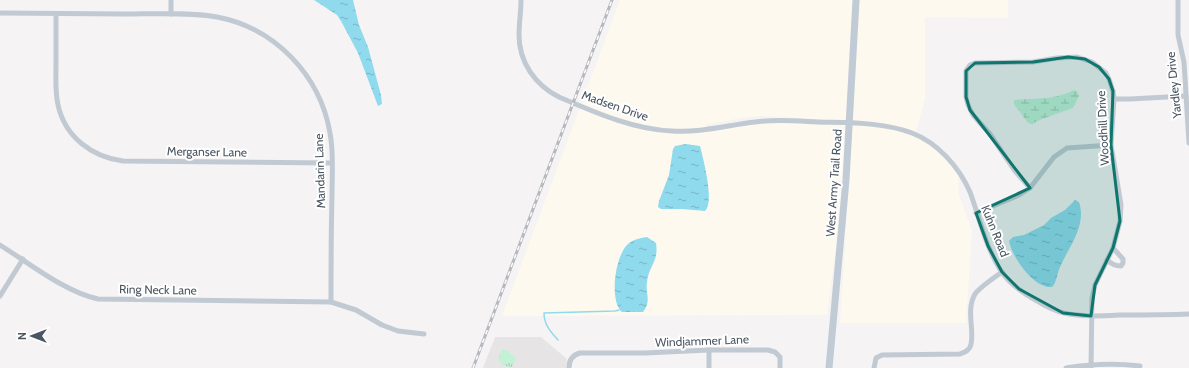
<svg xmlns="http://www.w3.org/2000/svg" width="1189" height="368" viewBox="0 0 1189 368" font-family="Cabin,sans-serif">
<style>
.commercial{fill:#fdf9ef}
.education{fill:#e6e4e5}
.wetland{fill:url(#wetland-marsh)}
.park{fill:url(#park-tufts)}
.water{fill:url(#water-ripples)}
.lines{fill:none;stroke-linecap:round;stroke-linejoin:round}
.stream{stroke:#90daee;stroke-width:1.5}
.street{stroke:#c1cad2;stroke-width:5}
.secondary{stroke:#c1cbd6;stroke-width:7}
.rail-casing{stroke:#b5b8bd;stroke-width:3}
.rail{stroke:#fff;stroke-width:1.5;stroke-dasharray:4.5;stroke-linecap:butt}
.marked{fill:#0f766e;fill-opacity:0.2;stroke:#0f766e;stroke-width:3;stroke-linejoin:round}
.labels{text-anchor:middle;stroke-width:4;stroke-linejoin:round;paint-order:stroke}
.street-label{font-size:12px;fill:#4a5661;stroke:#fff}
</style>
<defs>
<pattern id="wetland-marsh" width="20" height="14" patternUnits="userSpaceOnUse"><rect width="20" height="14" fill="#c3f1d5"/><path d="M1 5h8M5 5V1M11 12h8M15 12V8" fill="none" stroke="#a0c6b0"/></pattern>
<pattern id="park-tufts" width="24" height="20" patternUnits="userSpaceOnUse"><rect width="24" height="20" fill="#c3f1d5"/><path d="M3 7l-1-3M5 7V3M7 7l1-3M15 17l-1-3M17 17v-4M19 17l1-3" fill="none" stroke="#a0c6b0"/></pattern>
<pattern id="water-ripples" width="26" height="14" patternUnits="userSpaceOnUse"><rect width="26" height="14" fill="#90daee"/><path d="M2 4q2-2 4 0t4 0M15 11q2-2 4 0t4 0" fill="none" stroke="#78b4c4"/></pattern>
</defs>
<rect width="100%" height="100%" fill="#f5f3f3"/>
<g class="commercial">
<polygon points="620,0 854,0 848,121 763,116 746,117 706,125 707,128 754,120 847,125 843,193 827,315 502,316"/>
<polygon points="860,0 1008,0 1008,18 925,17 925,100 916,132 942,148 958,168 959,195 972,230 966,323 840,323"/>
</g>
<polygon class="education" points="495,337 541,337 567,359 566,368 483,368"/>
<path class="wetland" d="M 1074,90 L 1077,91 L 1079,96 L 1073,108 L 1042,119 L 1032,124 L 1028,123 L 1014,104 L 1014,100 C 1035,98 1055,100 1074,90 Z"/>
<polygon class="park" points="502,349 509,351 509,353 516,357 512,367 501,365 501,362 498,361"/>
<g class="water">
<polygon points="314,0 353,0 359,25 368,47 381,95 382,104 378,106 358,53 341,21 337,15"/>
<path d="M 686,144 L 700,146 C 703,158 715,203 705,211 L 682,209 L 661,209 L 658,207 L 659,201 L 669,175 L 673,149 L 675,146 Z"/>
<path d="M 1075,200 L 1079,202 C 1087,226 1069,246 1060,267 C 1057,273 1057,282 1052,287 C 1034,289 1012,257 1009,241 L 1013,237 L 1024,235 L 1044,225 L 1051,218 L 1065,210 Z"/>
<path d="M 647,237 L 656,243 C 659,262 649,265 647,282 C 645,294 652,300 643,312 L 622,312 C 609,301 615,257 627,245 C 632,240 639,238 647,237 Z"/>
</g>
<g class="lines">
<path class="stream" d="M 558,340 C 551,332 544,325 544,313 L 615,311 L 619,310"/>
<g class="street">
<path d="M 521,0 C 521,12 519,23 519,35 C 519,62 535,85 559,97 C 594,112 634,130 672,131 C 700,133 728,125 755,122 C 776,119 797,121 818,122 C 849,123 883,122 912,133 C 938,143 959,167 970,192 C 980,219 985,246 1001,271 C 1010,284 1024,294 1037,301 C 1045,306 1055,311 1064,313 C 1082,317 1101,316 1119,315 C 1142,315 1166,315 1189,314"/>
<polyline points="1178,0 1178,35 1184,62 1189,143"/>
<path d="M 0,13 C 41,13 83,14 124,14 C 154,14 188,12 217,17 C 275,28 320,75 330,133 C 334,153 332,175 332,196 C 331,231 331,267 331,302"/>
<path d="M 56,14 C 56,31 56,48 56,66 C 56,79 55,92 58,105 C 65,137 92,157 123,161 L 332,163"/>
<polyline points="171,14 171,0"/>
<polyline points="1114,99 1130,99 1186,96"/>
<polyline points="1030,188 1015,171 990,134 973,115 968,105 966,97 966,71 970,65 975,63 1033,62 1057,58 1077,57 1092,62 1106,73 1109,79 1113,91 1114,99 1111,145 1121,205 1120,221 1113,248 1095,285 1092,298 1091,368"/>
<polyline points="976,213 1019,195 1030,188 1054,157 1067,148 1111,145"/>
<path d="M 0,245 C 29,263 65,292 98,299 L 331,302 L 356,310 L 382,325 L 398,331 L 424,334"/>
<path d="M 1107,260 C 1112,264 1115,266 1121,266 L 1123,263 L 1123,259 L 1113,248"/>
<polyline points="0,296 23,259"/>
<path d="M 569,368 C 569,360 572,355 580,353 L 645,353 L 709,350 L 768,350 L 775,352 L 780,357 L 780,368"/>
<polyline points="709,368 709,350"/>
<path d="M 874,368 L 876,358 L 882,355 L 960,354 C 965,352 968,351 970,347 C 976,334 965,311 975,294 C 980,287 995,277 1002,272"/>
<path d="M 1066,368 C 1091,364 1115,363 1140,366"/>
</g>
<polyline class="secondary" points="829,368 846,180 856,0"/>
<g class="rail-casing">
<polyline id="rail" points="473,368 612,0"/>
</g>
<use href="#rail" class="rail"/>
</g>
<path class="marked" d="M 1068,57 L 1085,59 L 1099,67 L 1109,79 L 1113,91 L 1111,145 L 1120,221 L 1113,248 L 1095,285 L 1091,316 L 1063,313 L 1019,289 L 1002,272 L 988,246 L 976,213 L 1030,188 L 970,110 L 966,97 L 966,71 L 975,63 L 1033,62 Z"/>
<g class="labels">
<g class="street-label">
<text transform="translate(1174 85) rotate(-96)" y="4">Yardley Drive</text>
<text transform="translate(615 106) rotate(19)" y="4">Madsen Drive</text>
<text transform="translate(1103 128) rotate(-93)" y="4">Woodhill Drive</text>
<text transform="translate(207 152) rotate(1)" y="4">Merganser Lane</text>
<text transform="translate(320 171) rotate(-92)" y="4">Mandarin Lane</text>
<text transform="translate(834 183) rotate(-86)" y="4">West Army Trail Road</text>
<text transform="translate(995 231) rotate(68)" y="4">Kuhn Road</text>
<text transform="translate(158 290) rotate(1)" y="4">Ring Neck Lane</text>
<text transform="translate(702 341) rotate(-2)" y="4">Windjammer Lane</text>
</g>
</g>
<g transform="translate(32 336) rotate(270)" stroke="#ffffff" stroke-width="3" paint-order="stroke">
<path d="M0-3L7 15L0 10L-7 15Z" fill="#4a5661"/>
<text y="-6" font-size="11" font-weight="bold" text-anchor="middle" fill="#4a5661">N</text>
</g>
</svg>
